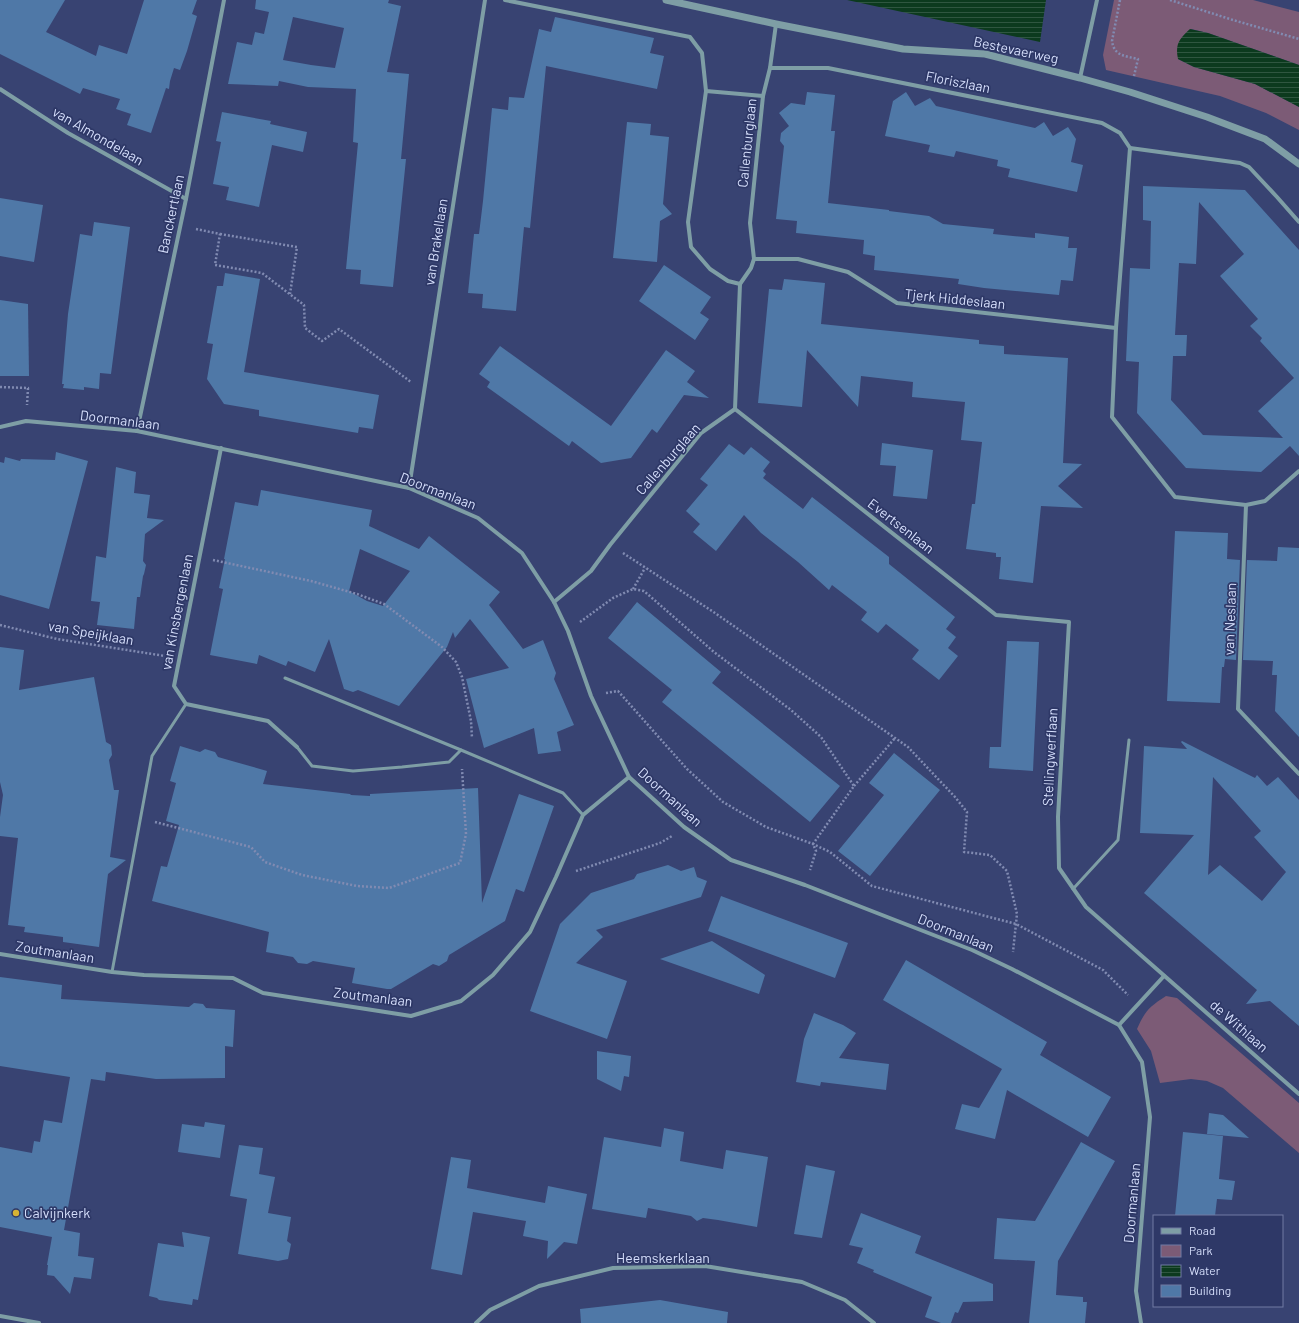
<svg xmlns="http://www.w3.org/2000/svg" width="1299" height="1323" viewBox="0 0 1299 1323" font-family="Barlow,sans-serif">
<style>
.green{fill:#7c5b76}
.water{fill:url(#water-rules)}
.building{fill:#4f78a7;fill-rule:evenodd}
.lines{fill:none;stroke-linecap:round;stroke-linejoin:round}
.path{stroke:#818bb2;stroke-width:2.5;stroke-dasharray:2 2;stroke-linecap:butt}
.service{stroke:#7e9ea5;stroke-width:3}
.minor{stroke:#7e9ea5;stroke-width:4}
.tertiary{stroke:#7e9ea5;stroke-width:7}
.poi-dot{fill:#d8b434;stroke:#2e3867;stroke-width:1.5}
.labels{text-anchor:middle;stroke-width:3.5;stroke-linejoin:round;paint-order:stroke}
.street-label{font-size:14px;fill:#d6dffc;stroke:#2e3867}
.poi-label{font-size:14px;fill:#d6dffc;stroke:#2e3867;text-anchor:start}
</style>
<defs>
<pattern id="water-rules" width="6" height="5" patternUnits="userSpaceOnUse"><rect width="6" height="5" fill="#0c3a1e"/><path d="M0 2.5h6" fill="none" stroke="#2f5640"/></pattern>
</defs>
<rect width="100%" height="100%" fill="#384372"/>
<g class="green">
<polygon points="1114,0 1253,0 1299,12 1299,65 1208,33 1191,29 1178,59 1194,67 1255,84 1299,107 1299,130 1266,113 1220,96 1106,70 1103,55"/>
<path d="M 1166,996 L 1177,998 L 1299,1103 L 1299,1153 L 1223,1088 L 1207,1081 L 1191,1079 L 1160,1083 L 1151,1051 L 1137,1029 C 1145,1011 1149,1007 1166,996 Z"/>
</g>
<g class="water">
<polygon points="847,0 1046,0 1040,42"/>
<path d="M 1190,29 L 1208,33 L 1299,65 L 1299,107 L 1255,84 L 1194,67 L 1178,59 C 1175,44 1179,39 1190,29 Z"/>
</g>
<g class="building">
<polygon points="0,0 65,0 46,32 96,56 99,45 127,54 144,0 197,0 192,14 197,16 187,51 180,70 174,68 170,81 169,89 166,88 151,133 127,125 131,114 116,109 120,99 83,88 80,94 0,54"/>
<path d="M 256,0 L 389,0 L 388,3 L 401,6 L 387,72 L 409,74 L 401,159 L 406,159 L 393,287 L 360,284 L 361,270 L 346,269 L 358,143 L 353,142 L 356,89 L 308,87 L 279,81 L 278,86 L 228,84 L 237,42 L 252,45 L 255,32 L 264,34 L 269,12 L 255,9 ZM 293,17 L 344,28 L 335,68 L 311,65 L 283,60 Z"/>
<polygon points="555,17 654,38 650,53 664,56 657,89 546,66 530,228 524,227 516,311 482,308 483,294 468,293 474,234 479,234 483,201 492,108 508,110 509,97 524,98 539,29 551,32"/>
<polygon points="807,92 835,95 831,131 835,131 828,203 889,210 889,211 929,216 943,224 994,229 993,234 1035,238 1035,233 1069,237 1068,248 1077,248 1073,281 1061,280 1059,295 984,288 958,284 959,279 874,270 875,256 863,254 864,240 796,233 797,221 776,219 784,146 780,141 781,133 789,126 779,113 791,103 805,105"/>
<polygon points="906,92 915,106 930,98 936,106 1035,128 1044,122 1053,136 1068,127 1076,139 1071,162 1083,165 1077,192 1008,177 1010,169 997,166 998,160 956,151 954,157 928,152 930,145 885,136 893,101"/>
<polygon points="222,112 271,121 270,124 307,132 303,152 272,145 259,207 226,200 229,187 213,184 221,142 216,141"/>
<polygon points="627,122 651,124 650,135 669,137 663,204 672,214 660,221 657,262 613,258"/>
<path d="M 1143,186 L 1245,190 L 1299,250 L 1299,456 L 1290,446 L 1261,472 L 1186,468 L 1137,413 L 1139,362 L 1126,361 L 1130,268 L 1150,269 L 1151,221 L 1143,220 ZM 1199,202 L 1244,254 L 1220,276 L 1258,319 L 1250,326 L 1262,338 L 1260,341 L 1294,378 L 1258,411 L 1283,438 L 1203,435 L 1171,400 L 1173,356 L 1186,356 L 1187,335 L 1175,335 L 1179,263 L 1196,264 Z"/>
<polygon points="0,198 43,205 34,262 0,256"/>
<polygon points="94,222 130,227 111,374 100,373 99,389 84,387 84,390 63,388 64,384 62,384 68,314 80,234 92,236"/>
<polygon points="664,265 711,297 700,313 709,319 695,340 639,301"/>
<polygon points="225,273 260,279 244,372 379,395 373,429 359,427 358,433 323,427 259,416 259,410 224,404 207,379 213,344 207,343 214,303 217,286 223,286"/>
<polygon points="784,279 825,283 821,324 979,340 979,344 1004,346 1004,354 1068,358 1063,463 1082,464 1058,486 1083,508 1041,506 1033,583 999,579 1001,557 996,557 996,553 966,549 972,504 975,504 982,442 961,440 965,402 912,397 913,382 861,376 858,407 807,350 802,407 758,403 769,289 782,290"/>
<polygon points="0,300 28,304 29,376 0,376"/>
<polygon points="500,346 611,426 666,350 695,371 687,382 709,398 684,395 657,433 652,429 631,458 601,463 572,441 569,446 487,387 490,382 479,374"/>
<polygon points="882,443 933,450 927,499 893,496 896,466 880,465"/>
<polygon points="729,444 744,455 751,447 770,462 763,471 766,474 763,478 803,509 812,497 889,557 889,564 955,617 946,629 956,637 948,648 958,656 939,680 912,659 919,650 886,624 878,633 861,620 867,612 832,585 829,590 798,562 761,533 744,515 716,551 693,532 700,524 686,511 708,485 700,479"/>
<polygon points="56,452 88,461 49,609 0,595 0,462 4,463 5,457 20,461 21,459 55,460"/>
<polygon points="116,467 136,472 134,493 150,495 147,518 164,520 145,534 143,561 146,565 144,574 143,576 140,597 137,597 134,629 97,625 100,602 91,601 96,556 106,558"/>
<path d="M 261,490 L 372,510 L 369,526 L 419,549 L 429,536 L 500,592 L 489,605 L 523,649 L 543,640 L 556,673 L 554,679 L 574,725 L 557,732 L 561,751 L 538,754 L 534,728 L 484,748 L 466,679 L 509,668 L 470,619 L 455,638 L 453,632 L 447,647 L 399,706 L 358,690 L 353,692 L 344,689 L 329,639 L 315,672 L 288,661 L 286,666 L 259,655 L 257,664 L 210,655 L 223,589 L 219,588 L 225,559 L 224,559 L 235,502 L 258,506 ZM 360,549 L 410,571 L 383,606 L 367,601 L 349,591 Z"/>
<polygon points="1175,531 1228,533 1227,559 1240,560 1236,660 1225,659 1224,667 1222,667 1220,703 1167,701"/>
<polygon points="1278,547 1299,548 1299,737 1275,711 1277,675 1272,675 1273,661 1243,660 1247,560 1277,561"/>
<polygon points="637,602 721,672 712,683 840,786 810,822 662,702 672,690 608,638"/>
<polygon points="1007,641 1039,642 1033,771 989,768 990,747 1001,747"/>
<polygon points="0,647 24,650 19,690 94,677 106,742 111,745 112,755 109,760 114,790 119,790 110,857 126,860 108,874 99,947 63,942 63,937 24,932 25,927 8,925 18,838 0,836 0,817 3,795 0,782"/>
<path d="M 1182,741 L 1255,778 L 1257,775 L 1267,786 L 1278,777 L 1299,800 L 1299,1026 L 1270,1001 L 1246,1004 L 1257,990 L 1144,893 L 1194,835 L 1140,833 L 1144,746 L 1187,749 L 1181,742 ZM 1213,777 L 1261,831 L 1254,837 L 1286,872 L 1262,901 L 1220,865 L 1208,875 Z"/>
<polygon points="180,746 200,752 205,749 215,752 218,757 267,771 263,784 350,794 351,795 370,796 370,794 478,788 482,903 519,794 554,806 524,892 516,889 505,921 449,955 447,961 439,966 433,964 391,989 387,989 352,983 355,968 313,961 307,964 298,963 293,957 266,952 269,932 152,901 161,866 167,867 179,825 166,821 176,783 170,781"/>
<polygon points="894,753 940,790 870,876 838,851 884,795 869,783"/>
<polygon points="668,865 681,871 694,867 697,877 707,881 701,897 596,930 603,937 576,963 627,981 607,1039 530,1011 560,924 591,893 634,879 637,874"/>
<polygon points="721,896 848,943 835,978 708,931"/>
<polygon points="712,941 765,975 759,994 660,959"/>
<polygon points="906,960 1047,1042 1040,1055 1111,1097 1088,1137 1007,1090 995,1139 955,1129 962,1104 979,1108 1002,1069 883,1000"/>
<polygon points="0,977 62,985 61,999 189,1007 194,1003 203,1004 206,1008 235,1010 233,1047 225,1046 225,1078 156,1079 106,1072 105,1081 91,1079 64,1230 80,1233 78,1256 94,1258 91,1279 74,1277 70,1294 54,1276 47,1275 48,1265 47,1265 52,1237 0,1227 0,1147 32,1153 34,1141 40,1142 44,1120 62,1123 70,1077 0,1066"/>
<polygon points="814,1013 843,1025 856,1033 839,1058 889,1064 886,1090 821,1082 820,1086 796,1082 804,1039"/>
<polygon points="597,1051 631,1056 629,1077 624,1076 621,1091 597,1079"/>
<polygon points="1209,1113 1223,1115 1249,1138 1207,1134"/>
<polygon points="205,1122 225,1125 220,1158 178,1152 182,1124 204,1127"/>
<polygon points="664,1128 684,1132 680,1161 723,1169 726,1150 768,1157 757,1227 718,1220 703,1218 697,1221 691,1216 648,1208 646,1218 592,1209 604,1137 661,1147"/>
<polygon points="1183,1132 1223,1136 1219,1179 1235,1181 1232,1200 1217,1199 1215,1216 1175,1216"/>
<polygon points="1081,1142 1115,1161 1058,1261 1056,1295 1083,1297 1083,1302 1087,1302 1085,1323 1029,1323 1035,1261 994,1259 997,1218 1035,1221"/>
<polygon points="239,1145 263,1148 259,1174 275,1177 268,1213 291,1217 287,1241 291,1244 288,1259 278,1261 238,1254 247,1199 230,1196"/>
<polygon points="451,1157 471,1160 467,1188 545,1203 548,1186 587,1194 577,1244 564,1242 547,1259 548,1241 523,1236 526,1221 473,1212 462,1275 431,1269"/>
<polygon points="806,1165 835,1171 822,1238 794,1234"/>
<polygon points="861,1213 921,1236 915,1253 993,1284 993,1301 963,1302 958,1313 955,1312 951,1323 941,1323 925,1317 932,1297 873,1272 874,1270 857,1263 863,1248 849,1245"/>
<polygon points="182,1232 210,1237 198,1300 193,1299 192,1305 159,1300 157,1298 149,1296 158,1243 184,1247"/>
<polygon points="660,1300 728,1312 727,1323 581,1323 580,1309"/>
</g>
<g class="lines">
<g class="path">
<path d="M 1120,0 L 1112,41 C 1114,56 1125,56 1138,59 L 1134,76"/>
<polyline points="1170,0 1233,20 1299,39"/>
<polyline points="196,229 220,234 215,265 262,273 304,305 305,328 322,341 339,329 411,382"/>
<polyline points="220,234 297,247 290,294"/>
<polyline points="0,387 28,388 27,405"/>
<polyline points="623,553 715,613 908,747 955,797 967,812 964,852 990,855 1007,871 1017,914 1013,952"/>
<polyline points="213,560 311,581 357,594 384,604 442,647 456,662 462,677 471,721 472,738"/>
<polyline points="633,589 645,568"/>
<polyline points="580,622 613,598 633,589 644,591 714,652 791,710 821,737 854,786 813,844 816,851 810,870"/>
<polyline points="0,625 57,639 165,656"/>
<polyline points="606,693 618,691 687,769 723,802 766,827 813,844 830,852 872,886 1016,924 1103,970 1128,995"/>
<polyline points="854,786 895,738"/>
<polyline points="155,822 251,847 265,862 302,875 357,886 389,888 460,863 466,834 462,769"/>
<polyline points="576,871 660,843 672,836"/>
</g>
<g class="service">
<polyline points="285,678 461,750 563,793 583,815"/>
<polyline points="297,747 312,766 353,771 402,767 449,762 461,750"/>
<polyline points="1073,889 1118,840 1129,740"/>
<polyline points="112,972 152,756 186,704"/>
</g>
<g class="minor">
<polyline points="505,0 690,37 702,53 706,91 763,96"/>
<polyline points="770,68 828,68 1102,123 1120,133 1130,148 1116,328 1112,417 1175,497 1246,505"/>
<polyline points="1080,78 1097,0"/>
<polyline points="0,89 68,133 186,199"/>
<polyline points="706,91 688,222 691,247 710,269 728,281 740,284"/>
<polyline points="1130,148 1240,163 1249,167 1277,197 1299,222"/>
<polyline points="754,259 798,259 848,272 897,303 1116,328"/>
<polyline points="735,409 996,615 1069,622 1058,817 1059,868 1086,907 1299,1094"/>
<polyline points="0,427 26,421 137,431 409,488 478,518 522,553 554,602 568,631 591,696 629,777 684,827 731,860 805,885 972,950 1012,969 1119,1025 1142,1062 1150,1117 1136,1291 1141,1323"/>
<polyline points="137,431 186,199 224,0"/>
<polyline points="221,448 174,686 186,704 268,721 297,747"/>
<polyline points="1299,471 1265,501 1246,505 1238,709 1299,774"/>
<polyline points="409,488 485,0"/>
<polyline points="554,602 591,571 610,545 701,433 735,409 740,284 751,268 754,259 750,223 763,96 770,68 776,24"/>
<polyline points="0,954 112,972 144,975 233,978 263,993 411,1016 461,1001 493,975 530,932 556,877 583,815 629,777"/>
<polyline points="1119,1025 1164,976"/>
<polyline points="0,1316 39,1323"/>
<polyline points="476,1323 490,1310 539,1286 613,1268 705,1266 802,1282 845,1300 874,1323"/>
</g>
<polyline class="tertiary" points="666,0 776,24 903,49 985,54 1080,78 1130,92 1207,117 1265,139 1299,164"/>
</g>
<circle class="poi-dot" cx="16" cy="1213" r="4"/>
<g class="labels">
<g class="street-label">
<text transform="translate(1016 50) rotate(12)" y="5">Bestevaerweg</text>
<text transform="translate(958 82) rotate(11)" y="5">Floriszlaan</text>
<text transform="translate(98 136) rotate(30)" y="5">van Almondelaan</text>
<text transform="translate(747 143) rotate(-84)" y="5">Callenburglaan</text>
<text transform="translate(171 214) rotate(-78)" y="5">Banckertlaan</text>
<text transform="translate(436 242) rotate(-81)" y="5">van Brakellaan</text>
<text transform="translate(955 299) rotate(6)" y="5">Tjerk Hiddeslaan</text>
<text transform="translate(120 420) rotate(7)" y="5">Doormanlaan</text>
<text transform="translate(668 459) rotate(-49)" y="5">Callenburglaan</text>
<text transform="translate(438 491) rotate(21)" y="5">Doormanlaan</text>
<text transform="translate(901 526) rotate(38)" y="5">Evertsenlaan</text>
<text transform="translate(177 612) rotate(-79)" y="5">van Kinsbergenlaan</text>
<text transform="translate(1230 619) rotate(-88)" y="5">van Neslaan</text>
<text transform="translate(91 633) rotate(10)" y="5">van Speijklaan</text>
<text transform="translate(1050 757) rotate(-87)" y="5">Stellingwerflaan</text>
<text transform="translate(670 797) rotate(42)" y="5">Doormanlaan</text>
<text transform="translate(956 933) rotate(22)" y="5">Doormanlaan</text>
<text transform="translate(55 952) rotate(9)" y="5">Zoutmanlaan</text>
<text transform="translate(373 997) rotate(7)" y="5">Zoutmanlaan</text>
<text transform="translate(1239 1026) rotate(41)" y="5">de Withlaan</text>
<text transform="translate(1132 1203) rotate(-85)" y="5">Doormanlaan</text>
<text x="663" y="1263">Heemskerklaan</text>
</g>
<g class="poi-label">
<text x="24" y="1218">Calvijnkerk</text>
</g>
</g>
<rect x="1153" y="1215" width="130" height="92" fill="#2e3867" stroke="#717ba3"/>
<rect x="1161" y="1228" width="20" height="6" fill="#7e9ea5" stroke="#717ba3"/>
<text x="1189" y="1235" font-size="12" fill="#d6dffc">Road</text>
<rect x="1161" y="1245" width="20" height="12" fill="#7c5b76" stroke="#717ba3"/>
<text x="1189" y="1255" font-size="12" fill="#d6dffc">Park</text>
<rect x="1161" y="1265" width="20" height="12" fill="url(#water-rules)" stroke="#717ba3"/>
<text x="1189" y="1275" font-size="12" fill="#d6dffc">Water</text>
<rect x="1161" y="1285" width="20" height="12" fill="#4f78a7" stroke="#717ba3"/>
<text x="1189" y="1295" font-size="12" fill="#d6dffc">Building</text>
</svg>
